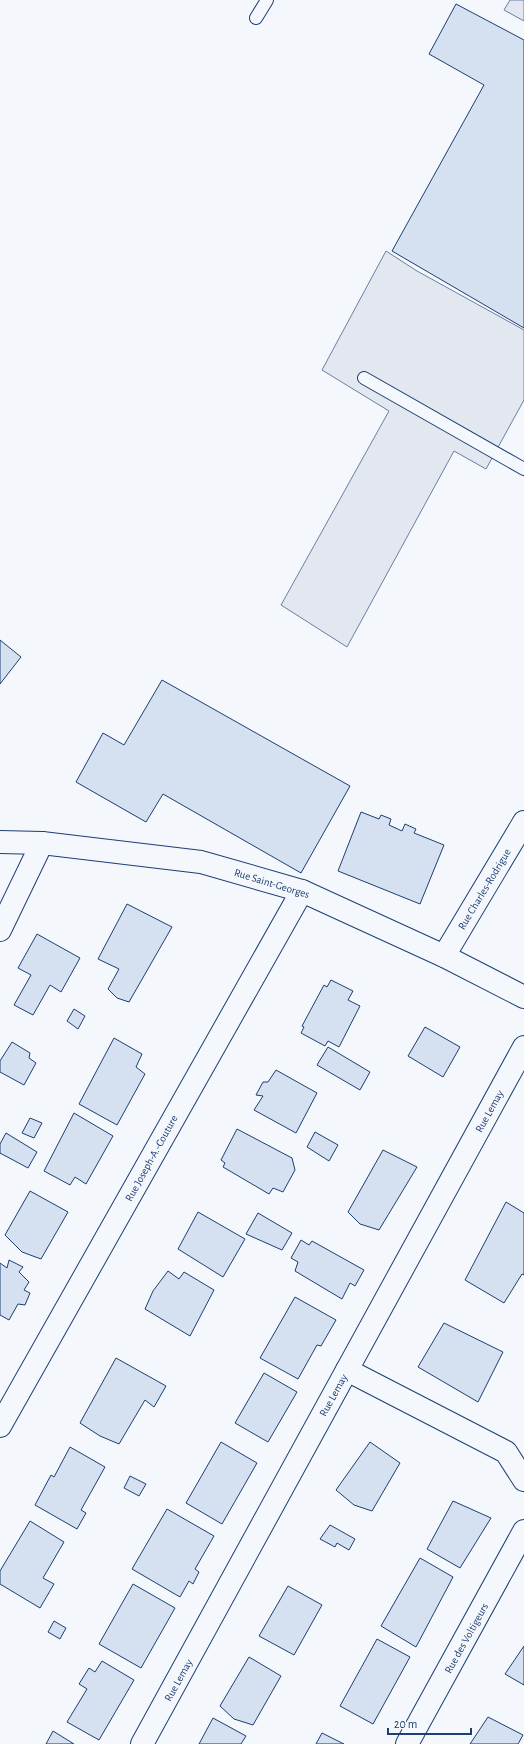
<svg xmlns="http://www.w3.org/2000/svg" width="524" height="1744" viewBox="0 0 524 1744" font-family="'Alegreya Sans',sans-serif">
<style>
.parking{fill:#e3e8f0;stroke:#687fa3}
.building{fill:#d5e0f0;stroke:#1d3f73}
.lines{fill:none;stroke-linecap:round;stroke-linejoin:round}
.lane-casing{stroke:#1d3f73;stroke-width:14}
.street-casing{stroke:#1d3f73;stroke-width:24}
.secondary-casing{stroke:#1d3f73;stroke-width:24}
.lane{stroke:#f4f7fb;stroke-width:12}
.street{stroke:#f4f7fb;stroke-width:22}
.secondary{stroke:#f4f7fb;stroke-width:22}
.labels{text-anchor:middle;stroke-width:3;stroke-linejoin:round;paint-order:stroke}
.street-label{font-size:11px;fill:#1d3f73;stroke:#f4f7fb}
</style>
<rect width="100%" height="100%" fill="#f4f7fb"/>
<g class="parking">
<polygon points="510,0 524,0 524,21 504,10"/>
<polygon points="386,251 417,271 524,330 524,400 486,469 454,451 347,647 281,605 389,411 322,370"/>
</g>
<g class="building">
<polygon points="456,4 524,40 524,328 392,251 484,85 429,54"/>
<polygon points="0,640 21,657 0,684"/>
<polygon points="162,680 350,786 301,873 163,794 146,822 76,782 103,733 124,745"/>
<polygon points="361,812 379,819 381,815 391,819 389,825 402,831 405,824 416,829 414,833 444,845 420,904 338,871"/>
<polygon points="127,904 172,927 129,1002 117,998 108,989 119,969 98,959"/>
<polygon points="37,934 80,958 61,992 50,985 33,1015 14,1005 31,975 18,968"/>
<polygon points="331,980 353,991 348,1000 360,1006 339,1047 328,1041 325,1046 301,1033 304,1027 302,1026 324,985 327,987"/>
<polygon points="74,1009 85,1016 78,1029 67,1021"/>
<polygon points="425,1027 460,1047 443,1077 408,1056"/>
<polygon points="114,1038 142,1054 136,1067 145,1074 117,1125 79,1104"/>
<polygon points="12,1042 30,1053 29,1058 36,1063 24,1085 0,1072 0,1061"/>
<polygon points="328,1047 370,1072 360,1090 317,1065"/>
<polygon points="276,1070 317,1093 296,1133 254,1110 263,1096 256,1095 263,1082 268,1082"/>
<polygon points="74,1113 113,1136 86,1184 75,1177 70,1185 44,1171"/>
<polygon points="30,1118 42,1123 34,1138 22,1133"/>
<polygon points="237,1129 292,1158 295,1170 283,1192 273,1188 269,1194 223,1167 225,1163 221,1160"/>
<polygon points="315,1132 338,1145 329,1161 307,1147"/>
<polygon points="6,1133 37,1152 28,1168 0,1153 0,1144"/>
<polygon points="383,1150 417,1167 379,1230 360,1224 348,1212"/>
<polygon points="30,1191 68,1212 41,1259 22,1252 5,1235"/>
<polygon points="506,1202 524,1213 524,1275 522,1274 504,1303 465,1280"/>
<polygon points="198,1212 245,1239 223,1277 178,1249"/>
<polygon points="258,1213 292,1233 282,1250 246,1234"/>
<polygon points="301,1240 309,1245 312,1241 364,1270 355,1286 350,1283 342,1299 295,1271 298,1262 291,1258"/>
<polygon points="9,1260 23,1267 19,1272 29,1282 24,1290 30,1293 25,1305 18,1304 9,1320 0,1315 0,1263 7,1268"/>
<polygon points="168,1271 179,1279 184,1272 214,1290 190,1336 145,1309 153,1291"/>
<polygon points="295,1297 336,1320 321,1346 317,1345 298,1379 260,1358"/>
<polygon points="444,1323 503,1352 478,1402 418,1367"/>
<polygon points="116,1358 166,1386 154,1407 145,1400 119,1444 100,1436 80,1423"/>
<polygon points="264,1373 297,1392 268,1442 235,1423"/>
<polygon points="221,1442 257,1463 222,1524 186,1503"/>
<polygon points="370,1442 400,1463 372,1511 354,1505 336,1490"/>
<polygon points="70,1447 105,1467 81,1510 86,1513 77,1529 35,1505 51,1475 54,1477"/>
<polygon points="130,1476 146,1484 139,1496 124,1488"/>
<polygon points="453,1501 491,1518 460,1568 427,1549"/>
<polygon points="167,1509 214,1536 195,1569 199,1572 193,1584 189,1581 180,1597 132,1569"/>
<polygon points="30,1521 64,1542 43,1578 54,1584 40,1608 0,1584 0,1571"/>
<polygon points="330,1525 355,1539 349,1550 337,1543 335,1547 320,1539"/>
<polygon points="420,1558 453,1577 416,1647 381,1626"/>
<polygon points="133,1584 175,1608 141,1668 99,1644"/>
<polygon points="288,1586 322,1605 294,1655 259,1636"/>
<polygon points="54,1621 66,1628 60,1639 48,1632"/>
<polygon points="377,1639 410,1657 373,1724 340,1706"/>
<polygon points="524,1646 524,1685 505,1674"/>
<polygon points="249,1657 281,1676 253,1725 234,1719 220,1706"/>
<polygon points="102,1661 134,1680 99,1740 67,1722 87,1689 79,1684 89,1668 95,1672"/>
<polygon points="488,1717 523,1735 518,1744 470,1744"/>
<polygon points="213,1718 246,1736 241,1744 199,1744"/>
<polygon points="53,1731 74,1744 46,1744"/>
<polygon points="322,1733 344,1744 316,1744"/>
</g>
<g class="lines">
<g class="lane-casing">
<g id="lane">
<polyline points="256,18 267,0"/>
<polyline points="364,378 524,469"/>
</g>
</g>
<g class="street-casing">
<g id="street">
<polyline points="0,930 42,843"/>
<polyline points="347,1370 506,1452 524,1480"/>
<polyline points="0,1426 302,891"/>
<polyline points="142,1744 524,1047"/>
<polyline points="407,1744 524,1531"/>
</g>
</g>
<g class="secondary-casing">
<g id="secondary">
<polyline points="0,842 42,843 201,862 302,891 444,956 524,997"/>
<polyline points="444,956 524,822"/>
</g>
</g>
<use href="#lane" class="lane"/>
<use href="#street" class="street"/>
<use href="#secondary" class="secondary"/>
</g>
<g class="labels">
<g class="street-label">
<text transform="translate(272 883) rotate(17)" y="4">Rue Saint-Georges</text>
<text transform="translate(484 889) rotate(-59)" y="4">Rue Charles-Rodrigue</text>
<text transform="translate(489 1111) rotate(-61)" y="4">Rue Lemay</text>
<text transform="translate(151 1158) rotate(-61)" y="4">Rue Joseph-A.-Couture</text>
<text transform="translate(333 1395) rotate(-61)" y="4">Rue Lemay</text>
<text transform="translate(466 1638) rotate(-61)" y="4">Rue des Voltigeurs</text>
<text transform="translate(178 1680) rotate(-61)" y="4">Rue Lemay</text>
</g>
</g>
<path d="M388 1728v6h83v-6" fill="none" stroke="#1d3f73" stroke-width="2"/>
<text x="394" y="1728" font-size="12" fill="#1d3f73" stroke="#f4f7fb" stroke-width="3" paint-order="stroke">20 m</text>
</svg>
